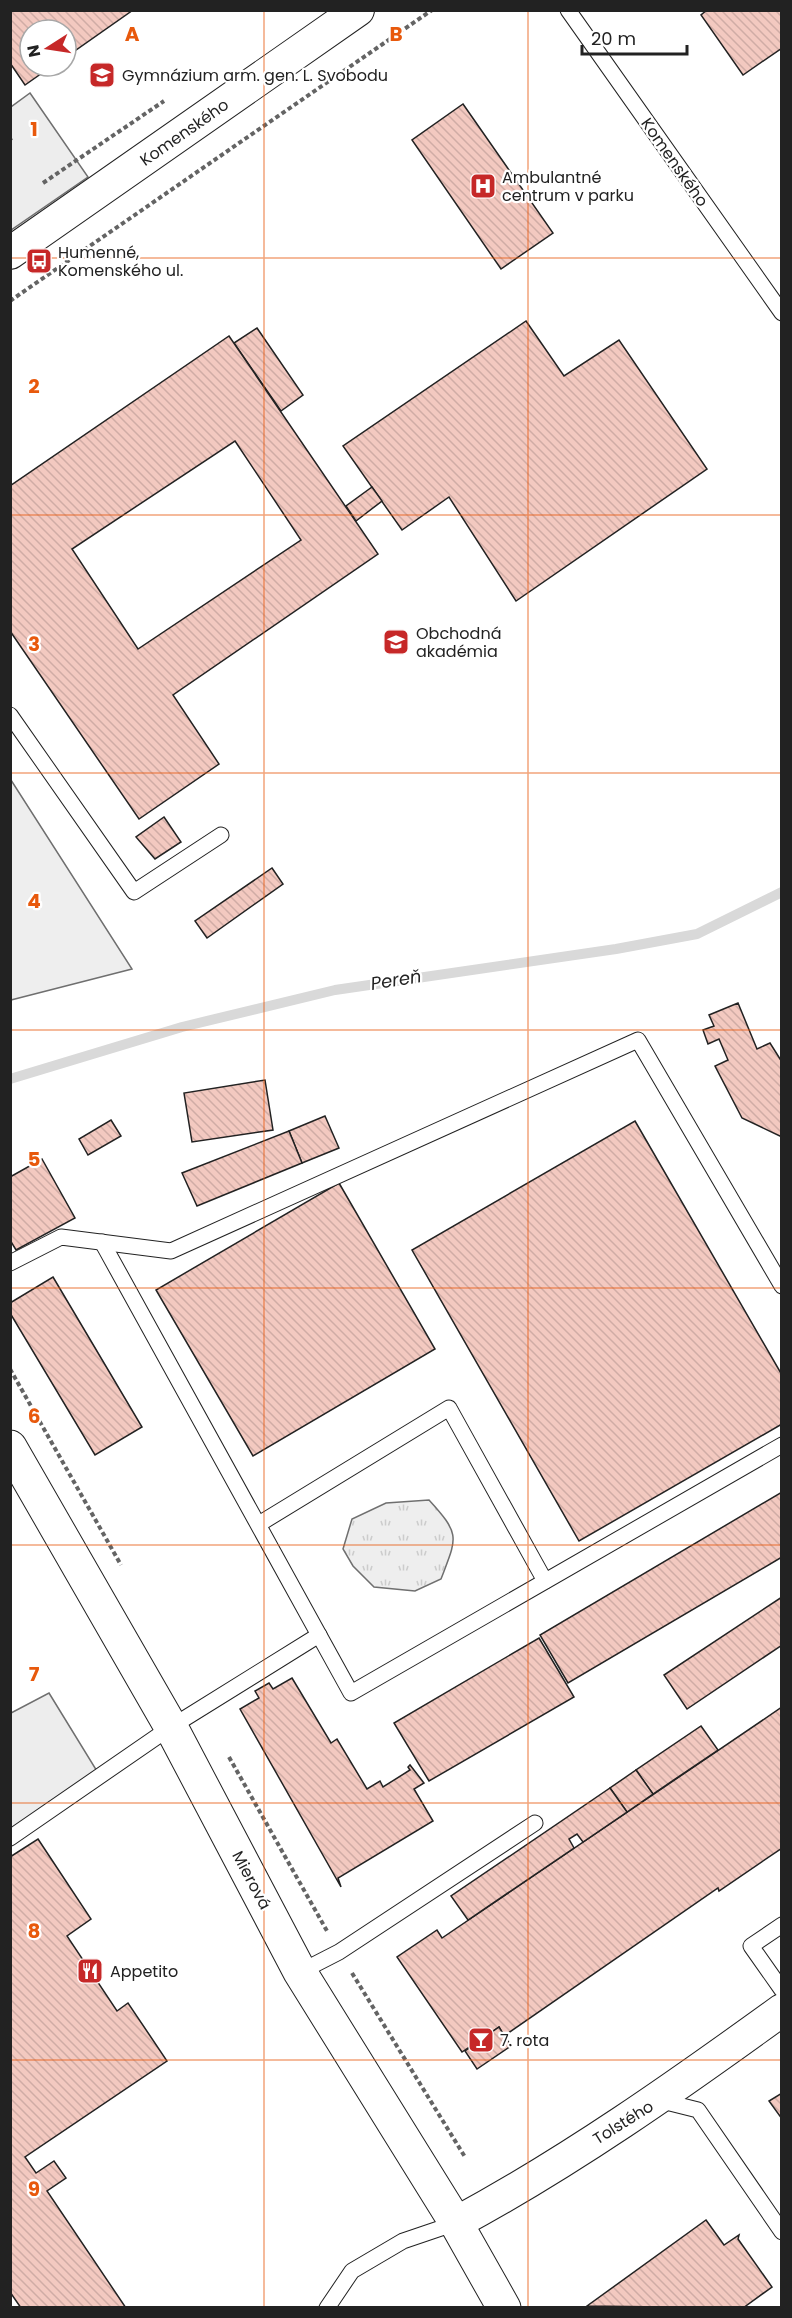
<svg xmlns="http://www.w3.org/2000/svg" width="792" height="2318" viewBox="0 0 792 2318" font-family="Poppins,sans-serif">
<style>
.grass{fill:url(#grass-tufts);stroke:#6f6f6f;stroke-width:1.5}
.garden{fill:#eee;stroke:#6f6f6f;stroke-width:1.5}
.parking{fill:#ededed;stroke:#6f6f6f;stroke-width:1.5}
.lines{fill:none;stroke-linecap:round;stroke-linejoin:round}
.stream{stroke:#d9d9d9;stroke-width:10}
.building{fill:url(#building-back-hatch);stroke:#222;stroke-width:1.5;fill-rule:evenodd}
.lane-casing{stroke:#222;stroke-width:17}
.street-casing{stroke:#222;stroke-width:34}
.primary-casing{stroke:#222;stroke-width:35}
.path{stroke:#646464;stroke-width:4;stroke-dasharray:4.5 3;stroke-linecap:butt}
.lane{stroke:#fff;stroke-width:15}
.street{stroke:#fff;stroke-width:32}
.primary{stroke:#fff;stroke-width:33}
.grid{fill:none;stroke:#e8590c;stroke-width:1.5;stroke-opacity:0.55}
.labels{text-anchor:middle;stroke-width:4.5;stroke-linejoin:round;paint-order:stroke}
.poi-label{font-size:16px;fill:#222;stroke:#fff;text-anchor:start}
.street-label{font-size:16px;fill:#222;stroke:#fff}
.water-label{font-size:18px;font-style:italic;fill:#222;stroke:#fff}
.grid-label{font-size:20px;text-anchor:middle;font-weight:bold;fill:#e8590c;stroke:#fff;stroke-width:4.5;stroke-linejoin:round;paint-order:stroke}
</style>
<defs>
<pattern id="grass-tufts" width="24" height="20" patternUnits="userSpaceOnUse" patternTransform="scale(1.5)"><rect width="24" height="20" fill="#eee"/><path d="M3 7l-1-3M5 7V3M7 7l1-3M15 17l-1-3M17 17v-4M19 17l1-3" fill="none" stroke="#ccc"/></pattern>
<pattern id="building-back-hatch" width="6" height="6" patternUnits="userSpaceOnUse" patternTransform="scale(1.5)"><rect width="6" height="6" fill="#f3c9c0"/><path d="M-1 5l2 2M0 0l6 6M5-1l2 2" fill="none" stroke="#d0aca5"/></pattern>
</defs>
<rect width="100%" height="100%" fill="#fff"/>
<path class="grass" d="M 429,1500 C 461,1535 457,1537 441,1579 L 415,1591 L 374,1587 L 353,1566 L 343,1549 L 352,1519 L 386,1503 Z"/>
<polygon class="garden" points="10,780 11,780 132,969 11,1000"/>
<g class="parking">
<polygon points="30,93 88,177 11,230 11,107"/>
<polygon points="49,1693 100,1776 11,1838 11,1713"/>
</g>
<g class="lines">
<polyline class="stream" points="10,1079 182,1027 335,990 616,949 697,934 782,892"/>
</g>
<g class="building">
<polygon points="10,10 133,10 66,57 66,30 30,30 30,66 52,66 25,85 10,63"/>
<polygon points="707,10 782,10 782,48 743,75 701,15"/>
<polygon points="463,104 553,233 501,269 412,140"/>
<polygon points="526,321 564,376 619,340 707,469 516,601 449,497 402,530 343,446"/>
<polygon points="257,328 303,395 281,411 234,343"/>
<path d="M 229,336 L 378,554 L 173,695 L 219,764 L 139,819 L 10,631 L 10,486 ZM 235,441 L 301,540 L 138,649 L 72,549 Z"/>
<polygon points="372,487 382,501 356,521 346,506"/>
<polygon points="164,817 181,842 155,859 136,837"/>
<polygon points="272,868 283,884 207,938 195,921"/>
<polygon points="738,1003 757,1049 770,1043 782,1062 782,1137 742,1118 715,1066 728,1060 719,1039 708,1044 703,1030 714,1026 709,1015"/>
<polygon points="265,1080 273,1130 192,1142 184,1093"/>
<polygon points="325,1116 339,1148 302,1163 289,1131"/>
<polygon points="111,1120 121,1136 88,1155 79,1139"/>
<polygon points="635,1121 782,1375 782,1424 579,1541 412,1250"/>
<polygon points="289,1131 302,1163 197,1206 182,1173"/>
<polygon points="42,1159 75,1218 16,1250 10,1240 10,1177"/>
<polygon points="339,1183 435,1349 253,1456 156,1290"/>
<polygon points="53,1277 142,1427 95,1455 10,1313 10,1303"/>
<polygon points="782,1492 782,1557 568,1683 540,1635"/>
<polygon points="782,1597 782,1645 687,1709 664,1675"/>
<polygon points="539,1638 574,1697 429,1781 394,1723"/>
<polygon points="292,1678 331,1743 337,1739 367,1789 380,1781 383,1787 410,1770 408,1767 410,1765 424,1783 414,1789 433,1821 338,1878 341,1887 240,1709 259,1698 255,1691 269,1683 273,1689"/>
<polygon points="782,1707 782,1848 719,1891 718,1888 504,2036 499,2027 462,2052 397,1957 437,1930 442,1938"/>
<polygon points="701,1726 718,1750 653,1794 636,1770"/>
<polygon points="636,1770 653,1794 627,1812 610,1788"/>
<polygon points="610,1788 627,1812 583,1842 577,1834 569,1839 574,1848 468,1920 451,1896"/>
<polygon points="38,1839 91,1919 67,1936 117,2011 128,2003 167,2061 25,2157 36,2173 54,2161 66,2178 47,2191 126,2308 21,2308 10,2292 10,1857"/>
<polygon points="499,2027 511,2046 477,2069 465,2051"/>
<polygon points="782,2093 782,2119 769,2101"/>
<polygon points="706,2220 724,2245 739,2235 738,2239 772,2287 743,2308 587,2306"/>
</g>
<g class="lines">
<g class="lane-casing">
<g id="lane">
<polyline points="568,10 782,313"/>
<polyline points="10,715 134,892 221,835"/>
<polyline points="102,1242 351,1693 782,1445"/>
<polyline points="10,1263 61,1237 171,1251 638,1040 782,1286"/>
<polyline points="259,1524 449,1408 545,1581"/>
<polyline points="10,1838 171,1727 319,1635"/>
<polyline points="782,1925 751,1946 782,1990"/>
<polyline points="300,1972 339,1952 535,1823"/>
<polyline points="658,2100 698,2110 782,2232"/>
<polyline points="327,2308 352,2271 403,2241 456,2223"/>
</g>
</g>
<g class="street-casing">
<g id="street">
<polyline points="10,253 358,10"/>
<path d="M 456,2223 C 571,2161 677,2086 782,2010"/>
</g>
</g>
<g class="primary-casing">
<polyline id="primary" points="10,1447 171,1727 300,1972 456,2223 504,2308"/>
</g>
<g class="path">
<polyline points="10,139 12,138"/>
<polyline points="43,183 164,101"/>
<polyline points="10,301 432,10"/>
<polyline points="10,1369 121,1565"/>
<polyline points="229,1757 327,1931"/>
<polyline points="352,1973 465,2157"/>
</g>
<use href="#lane" class="lane"/>
<use href="#street" class="street"/>
<use href="#primary" class="primary"/>
</g>
<path class="grid" d="M 264,10 L 264,2308M 528,10 L 528,2308M 10,258 L 782,258M 10,515 L 782,515M 10,773 L 782,773M 10,1030 L 782,1030M 10,1288 L 782,1288M 10,1545 L 782,1545M 10,1803 L 782,1803M 10,2060 L 782,2060"/>
<defs>
<g id="school-square" transform="scale(1.35)"><rect x="-9" y="-9" width="18" height="18" rx="4" fill="#c62828" stroke="#fff"/><path d="M0-5L7-2L0 1L-7-2ZM-4 1L0 2.5L4 1V4Q0 6-4 4Z" fill="#fff"/></g>
<g id="hospital-square" transform="scale(1.35)"><rect x="-9" y="-9" width="18" height="18" rx="4" fill="#c62828" stroke="#fff"/><path d="M-5-5h3v3.5h4V-5h3V5h-3V1.5h-4V5h-3Z" fill="#fff"/></g>
<g id="bus-square" transform="scale(1.35)"><rect x="-9" y="-9" width="18" height="18" rx="4" fill="#c62828" stroke="#fff"/><path d="M-5-6H5V4H4V6H2V4H-2V6H-4V4H-5ZM-3.5-4V0h7V-4ZM-3.5 1.2v1.5H-2V1.2ZM2 1.2v1.5H3.5V1.2Z" fill="#fff"/></g>
<g id="restaurant-square" transform="scale(1.35)"><rect x="-9" y="-9" width="18" height="18" rx="4" fill="#c62828" stroke="#fff"/><path d="M-5-6h1v4h1v-4h1v4h1v-4h1v5L-1.5 .5V6h-2V.5L-5-1ZM5-6V6H3V1.5H1.5Q1.5-4 5-6Z" fill="#fff"/></g>
<g id="bar-square" transform="scale(1.35)"><rect x="-9" y="-9" width="18" height="18" rx="4" fill="#c62828" stroke="#fff"/><path d="M-6-5H6L.8 .8V4.5H3.5V6h-7V4.5H-.8V.8Z" fill="#fff"/></g>
</defs>
<g fill-rule="evenodd">
<use href="#school-square" x="102" y="75"/>
<use href="#hospital-square" x="483" y="186"/>
<use href="#bus-square" x="39" y="261"/>
<use href="#school-square" x="396" y="642"/>
<use href="#restaurant-square" x="90" y="1971"/>
<use href="#bar-square" x="481" y="2040"/>
</g>
<g class="labels">
<g class="poi-label">
<text x="122" y="81">Gymnázium arm. gen. L. Svobodu</text>
<text x="502" y="183">Ambulantné<tspan x="502" dy="18">centrum v parku</tspan></text>
<text x="58" y="258">Humenné,<tspan x="58" dy="18">Komenského ul.</tspan></text>
<text x="416" y="639">Obchodná<tspan x="416" dy="18">akadémia</tspan></text>
<text x="110" y="1977">Appetito</text>
<text x="500" y="2046">7. rota</text>
</g>
<g class="street-label">
<text transform="translate(184 132) rotate(-35)" y="6">Komenského</text>
<text transform="translate(675 162) rotate(55)" y="6">Komenského</text>
<text transform="translate(252 1880) rotate(62)" y="6">Mierová</text>
<text transform="translate(623 2122) rotate(-32)" y="6">Tolstého</text>
</g>
<g class="water-label">
<text transform="translate(396 980) rotate(-9)" y="6">Pereň</text>
</g>
</g>
<g class="grid-label">
<text x="132" y="41">A</text>
<text x="396" y="41">B</text>
<text x="34" y="136">1</text>
<text x="34" y="393">2</text>
<text x="34" y="651">3</text>
<text x="34" y="908">4</text>
<text x="34" y="1166">5</text>
<text x="34" y="1423">6</text>
<text x="34" y="1681">7</text>
<text x="34" y="1938">8</text>
<text x="34" y="2196">9</text>
</g>
<rect width="792" height="2318" fill="none" stroke="#222222" stroke-width="24"/>
<g transform="translate(48 48) rotate(258)"><circle r="28" fill="#ffffff" stroke="#a7a7a7" stroke-width="1.5"/>
<path d="M0-4.5L10 22L0 15L-10 22Z" fill="#c62828"/>
<text y="-9" font-size="16" font-weight="bold" text-anchor="middle" fill="#222222">N</text>
</g>
<path d="M582 45v9h105v-9" fill="none" stroke="#222222" stroke-width="3"/>
<text x="591" y="45" font-size="18" fill="#222222" stroke="#ffffff" stroke-width="4.5" paint-order="stroke">20 m</text>
</svg>
